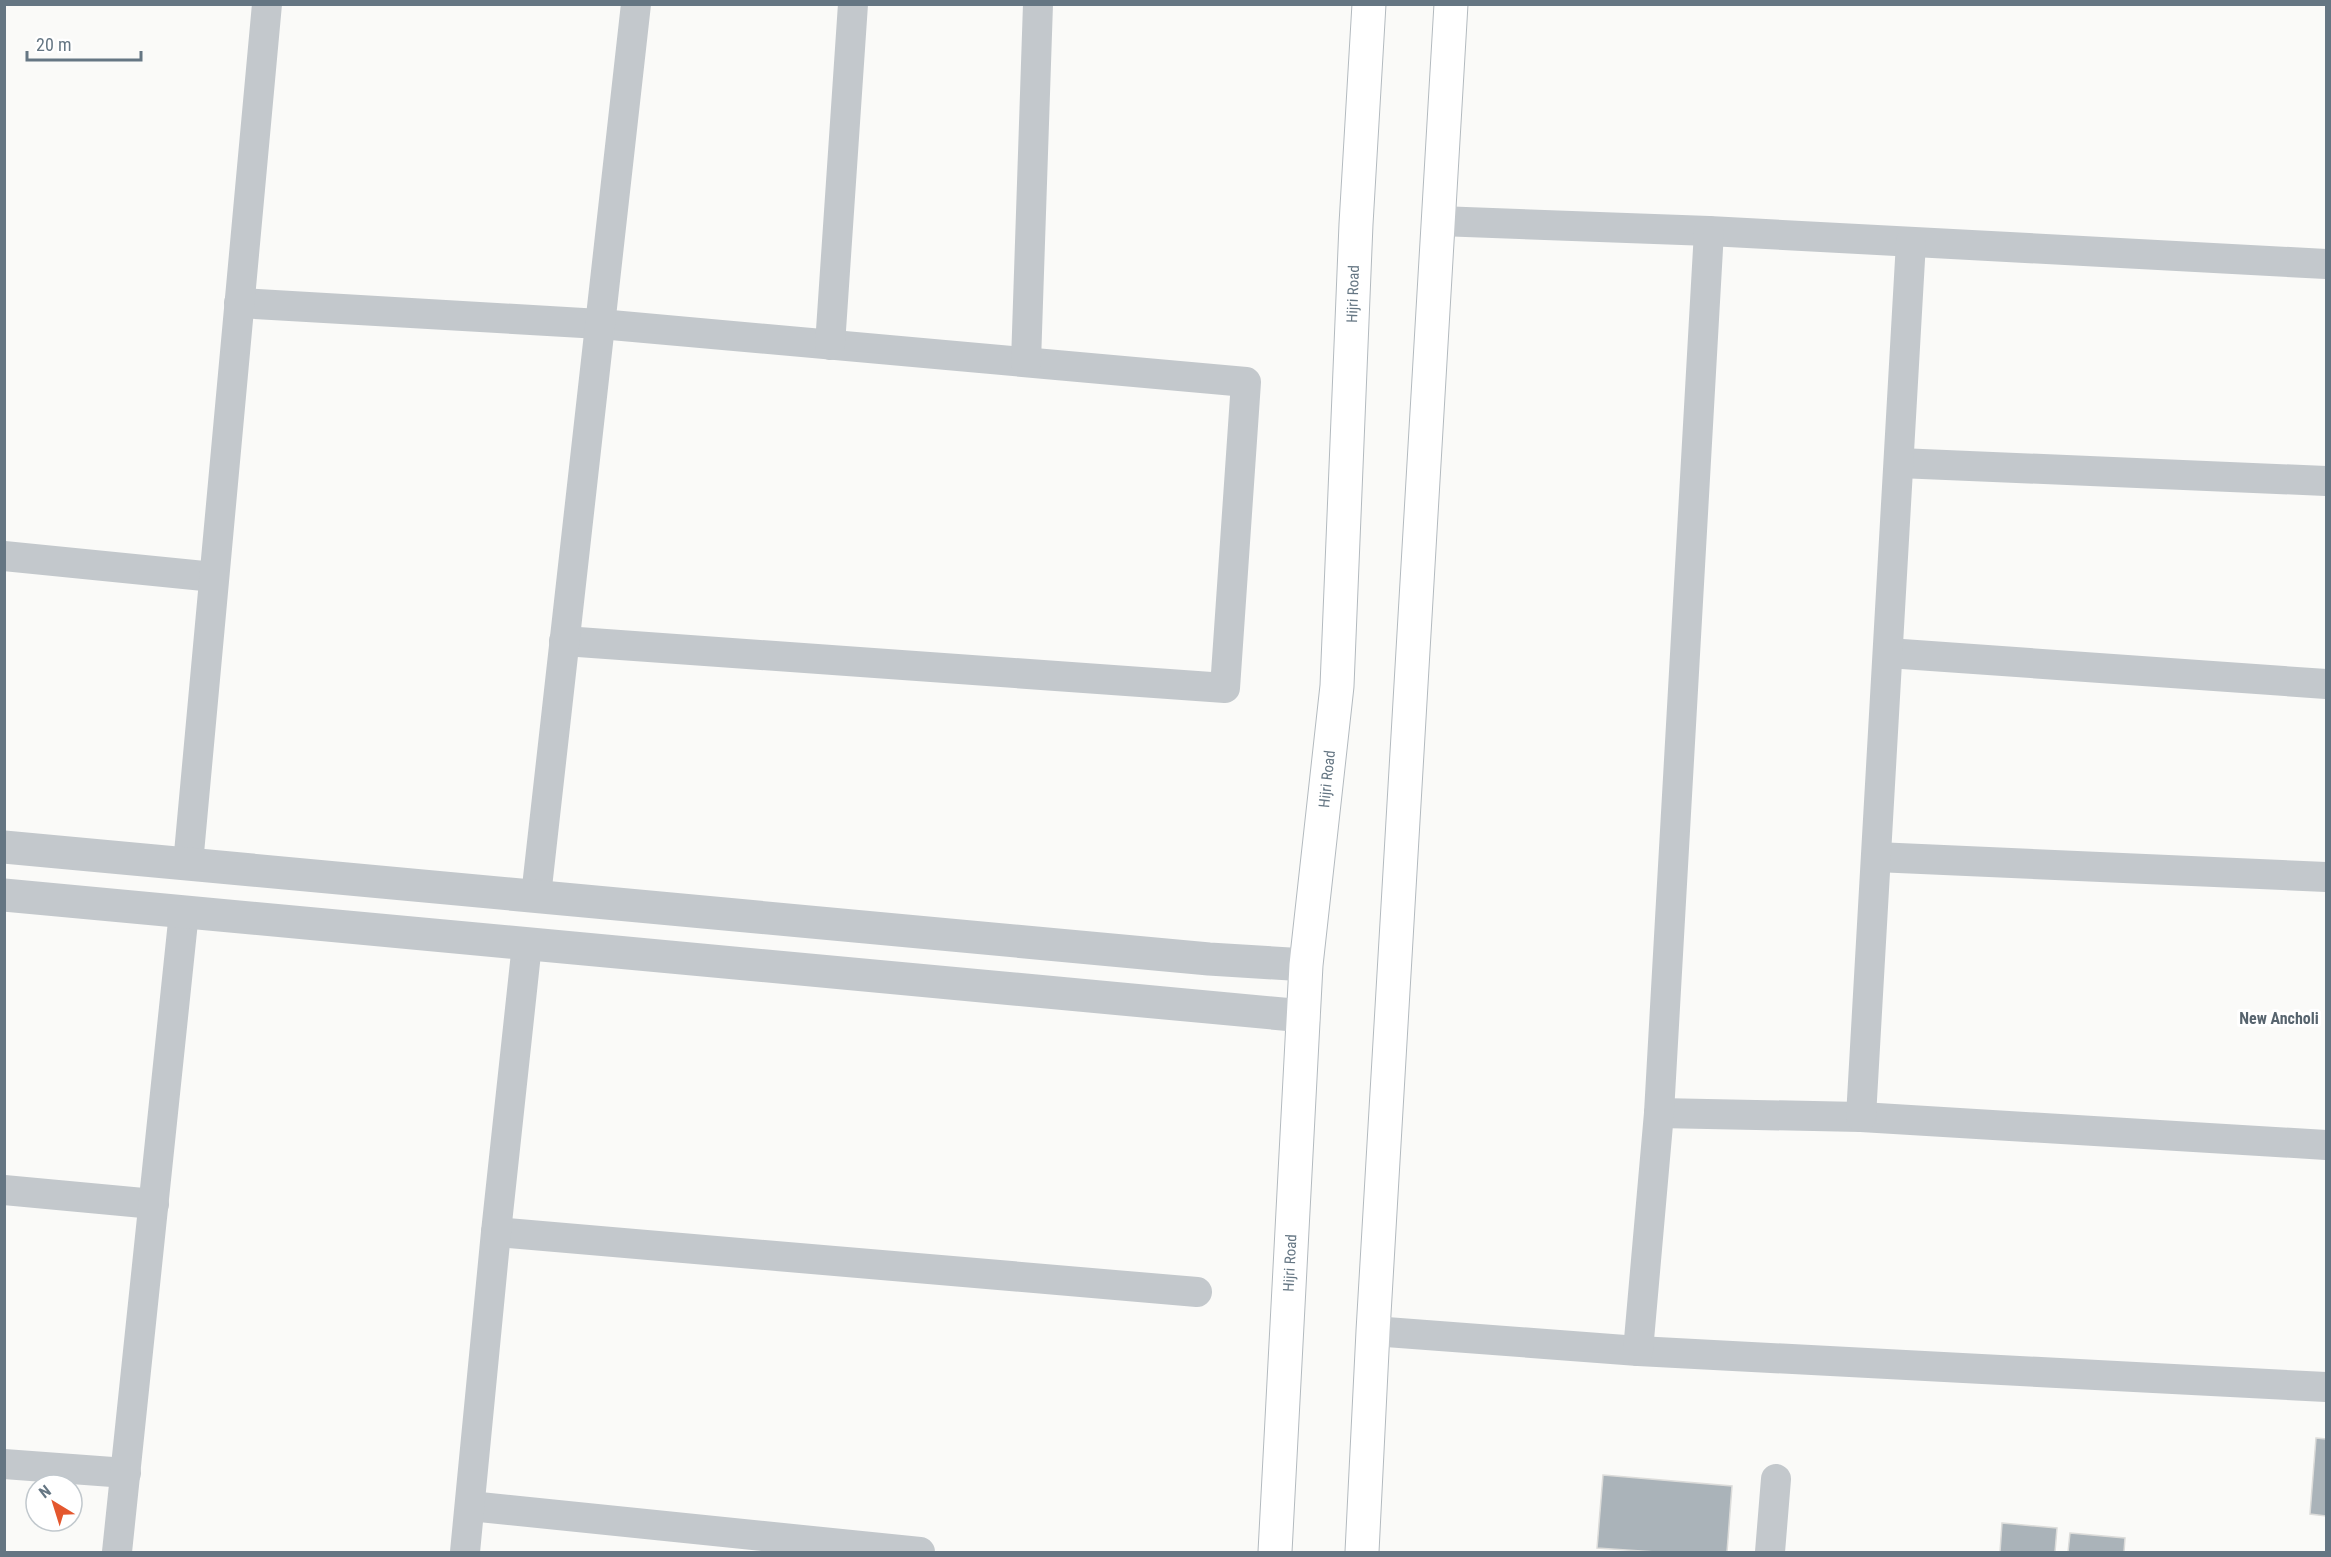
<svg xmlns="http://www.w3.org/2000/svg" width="2331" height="1557" viewBox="0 0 2331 1557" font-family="'Roboto Condensed',sans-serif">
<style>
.building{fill:#aab3b9;stroke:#dcdcda;stroke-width:1.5}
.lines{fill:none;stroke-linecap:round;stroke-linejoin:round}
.secondary-casing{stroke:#b3babf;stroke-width:35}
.minor{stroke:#c3c8cc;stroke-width:30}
.tertiary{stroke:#c3c8cc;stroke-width:33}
.secondary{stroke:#fff;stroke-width:33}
.labels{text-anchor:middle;stroke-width:6;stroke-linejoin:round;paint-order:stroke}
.street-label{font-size:15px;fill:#657683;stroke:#fff}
.neighbourhood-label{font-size:16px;font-weight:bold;fill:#57646e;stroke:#fff}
</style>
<rect width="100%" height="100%" fill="#fafaf8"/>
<g class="building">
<polygon points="2316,1438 2326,1439 2326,1516 2310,1514"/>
<polygon points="1603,1475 1732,1486 1727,1552 1656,1552 1597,1548"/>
<polygon points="2002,1523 2057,1528 2055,1552 2000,1552"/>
<polygon points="2070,1533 2125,1538 2124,1552 2068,1552"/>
</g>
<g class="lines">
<g class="secondary-casing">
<g id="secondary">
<polyline points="1275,1552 1306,965 1337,686 1356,224 1369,4"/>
<polyline points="1362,1552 1373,1331 1451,4"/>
</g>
</g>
<g class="minor">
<polyline points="1439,221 1709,231 2326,264"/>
<polyline points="239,303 600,324 1246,382 1225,688 564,641"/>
<polyline points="830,345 853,4"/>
<polyline points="1026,362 1038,4"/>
<polyline points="1899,463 2326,481"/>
<polyline points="4,556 214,577"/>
<polyline points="1888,653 2326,684"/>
<polyline points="1876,857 2326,877"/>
<polyline points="188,864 267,4"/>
<polyline points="536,896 636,4"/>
<polyline points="1659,1113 1861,1117 2326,1145"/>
<polyline points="1861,1117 1911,242"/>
<polyline points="4,1190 154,1204"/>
<polyline points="496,1232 1197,1292"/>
<polyline points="1373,1331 1638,1351 2326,1387"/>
<polyline points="1638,1351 1659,1113 1709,231"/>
<polyline points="4,1464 126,1473"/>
<polyline points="470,1506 920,1552"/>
<polyline points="117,1552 184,912"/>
<polyline points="465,1552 496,1232 527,944"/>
<polyline points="1770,1552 1776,1479"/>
</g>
<g class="tertiary">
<polyline points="4,847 1209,959 1306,965"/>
<polyline points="4,895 1304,1016"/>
</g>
<use href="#secondary" class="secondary"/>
</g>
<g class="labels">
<g class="street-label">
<text transform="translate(1353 294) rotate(-88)" y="5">Hijri Road</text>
<text transform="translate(1327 779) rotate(-84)" y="5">Hijri Road</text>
<text transform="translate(1290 1263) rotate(-87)" y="5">Hijri Road</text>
</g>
<g class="neighbourhood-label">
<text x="2279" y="1024">New Ancholi</text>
</g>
</g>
<rect width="2331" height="1557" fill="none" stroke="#657683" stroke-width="12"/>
<g transform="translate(54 1503) rotate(322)"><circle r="28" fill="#ffffff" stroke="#c1c8cd" stroke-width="1.5"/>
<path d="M0-4.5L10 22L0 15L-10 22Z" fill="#e4572e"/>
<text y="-9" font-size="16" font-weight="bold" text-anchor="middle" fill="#657683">N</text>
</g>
<path d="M27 51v9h114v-9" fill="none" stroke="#657683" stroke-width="3"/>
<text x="36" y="51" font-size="18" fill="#657683" stroke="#ffffff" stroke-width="4.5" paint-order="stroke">20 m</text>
</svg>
